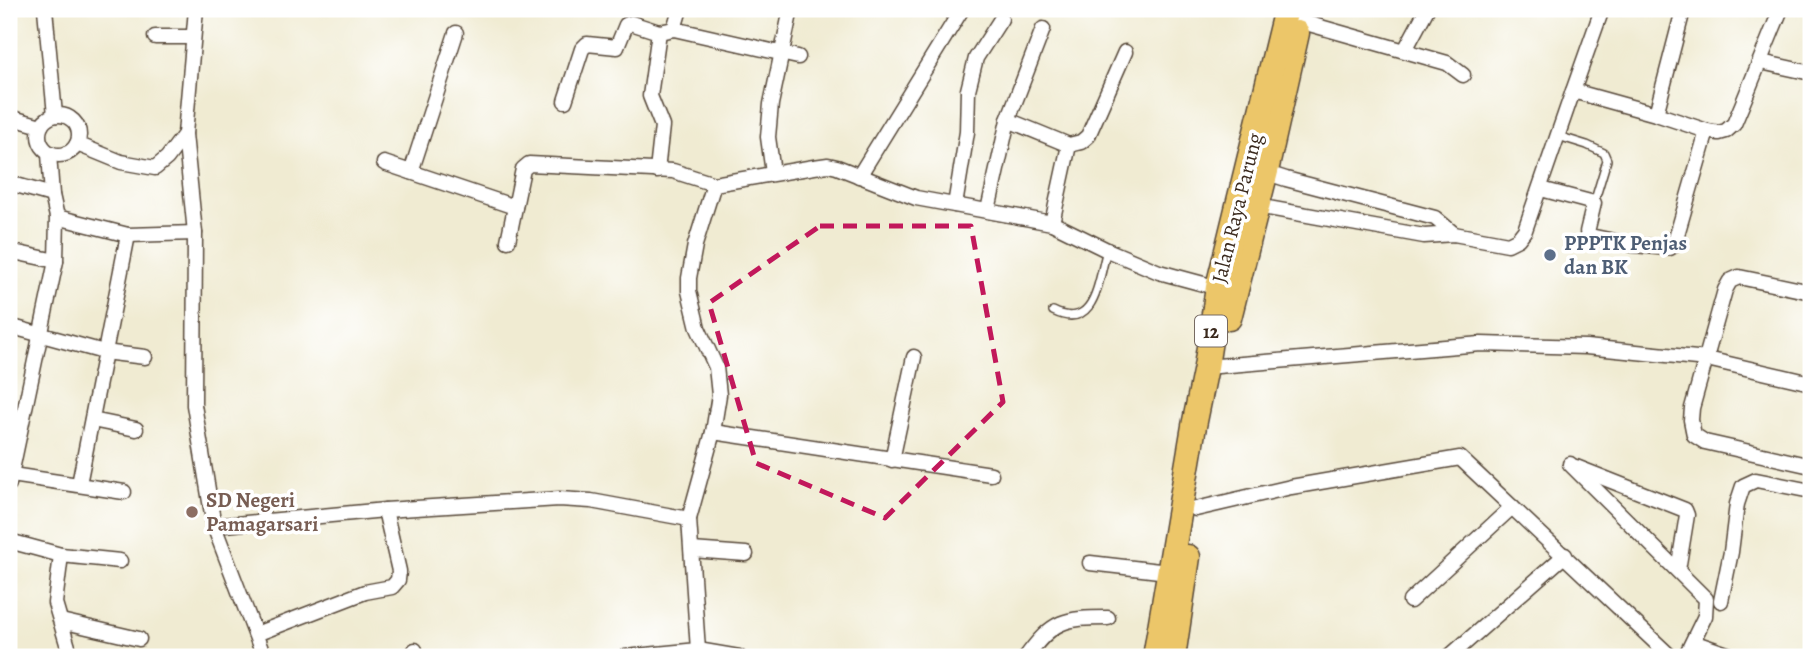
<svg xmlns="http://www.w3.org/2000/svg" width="1820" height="666" viewBox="0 0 1820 666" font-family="Alegreya,serif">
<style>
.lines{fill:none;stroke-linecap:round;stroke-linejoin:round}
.lane-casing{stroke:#564739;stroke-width:10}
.street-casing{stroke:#564739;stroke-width:17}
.highway-casing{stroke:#564739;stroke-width:27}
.lane{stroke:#fff;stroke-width:7}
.street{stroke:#fff;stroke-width:14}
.highway{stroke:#ecc669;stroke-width:24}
.marked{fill:none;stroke:#c2185b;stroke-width:5;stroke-dasharray:14 9;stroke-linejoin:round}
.service-dot{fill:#5c6f8a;stroke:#fff;stroke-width:2.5}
.education-dot{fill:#8d6e63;stroke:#fff;stroke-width:2.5}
.labels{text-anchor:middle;stroke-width:7;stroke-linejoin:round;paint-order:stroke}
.shield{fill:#fff;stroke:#766a62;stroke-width:2}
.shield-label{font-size:19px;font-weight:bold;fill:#3b2a1e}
.street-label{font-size:21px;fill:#3b2a1e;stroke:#fff}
.service-label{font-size:21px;font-weight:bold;fill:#4e5e75;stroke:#fff;text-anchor:start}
.education-label{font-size:21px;font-weight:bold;fill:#785e54;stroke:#fff;text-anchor:start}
</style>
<rect width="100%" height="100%" fill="#fff"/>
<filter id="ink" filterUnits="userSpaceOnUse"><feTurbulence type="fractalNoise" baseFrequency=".0143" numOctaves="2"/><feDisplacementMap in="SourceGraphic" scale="14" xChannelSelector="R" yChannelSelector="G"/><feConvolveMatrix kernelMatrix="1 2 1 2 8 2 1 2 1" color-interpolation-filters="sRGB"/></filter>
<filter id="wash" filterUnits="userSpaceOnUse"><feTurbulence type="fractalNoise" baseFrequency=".00686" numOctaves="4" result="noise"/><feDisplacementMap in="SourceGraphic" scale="28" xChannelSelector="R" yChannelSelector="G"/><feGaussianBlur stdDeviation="1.57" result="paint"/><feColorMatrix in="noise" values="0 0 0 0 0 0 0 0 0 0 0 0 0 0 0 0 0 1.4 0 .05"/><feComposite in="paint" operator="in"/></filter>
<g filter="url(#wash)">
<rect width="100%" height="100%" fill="#f0ebd2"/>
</g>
<g filter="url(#ink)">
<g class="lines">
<g class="lane-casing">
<g id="lane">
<polyline points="1558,136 1587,145 1604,153 1607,160 1594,203"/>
<path d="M 1053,311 C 1096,332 1098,280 1107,250"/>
</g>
</g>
<g class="street-casing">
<g id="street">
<polyline points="45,9 55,115"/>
<polyline points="196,9 185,134 195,233 194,405 214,526 264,657"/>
<polyline points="1299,21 1447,63 1463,75"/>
<polyline points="674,29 680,9"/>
<polyline points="659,32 674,29 798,57"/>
<polyline points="155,37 193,37"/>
<polyline points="1405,50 1427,9"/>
<polyline points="1761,62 1811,73"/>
<polyline points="1573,91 1600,15"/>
<polyline points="565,101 582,49 587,44 617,47 626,25 631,23 659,32 650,96 662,126 657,171"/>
<polyline points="1656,114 1707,131 1719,133 1726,131 1734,124 1742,105 1781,9"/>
<circle cx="59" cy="135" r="20"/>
<polyline points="9,117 41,126"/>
<polyline points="1008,120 1069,145 1081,142 1088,136 1125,52"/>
<polyline points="77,144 121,162 155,168 167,158 185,134"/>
<polyline points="384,163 515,207"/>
<polyline points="1261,171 1286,179 1435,218 1454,234"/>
<polyline points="411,172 456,33"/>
<polyline points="773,173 768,137 771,104 791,9"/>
<polyline points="859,176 962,9"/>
<polyline points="9,183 52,195"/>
<polyline points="1541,189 1594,203 1587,232 1590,236 1633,245 1670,248 1674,245 1707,131"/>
<polyline points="955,205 967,132 968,90 976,58 1001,19"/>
<polyline points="1251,205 1424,236 1454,234 1508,244 1518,239 1525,230 1573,91 1656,114 1681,18 1679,10 1675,9"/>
<polyline points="988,210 1008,120 1043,29"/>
<polyline points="57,217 128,235 195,233"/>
<polyline points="1052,223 1069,145"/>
<polyline points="508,241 523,169 529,164 673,171 714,184"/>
<polyline points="9,251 56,261"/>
<polyline points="1811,292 1739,277 1730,281 1725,290 1692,408 1691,420 1694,435 1705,442 1811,466"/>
<polyline points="9,326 104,352 145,357"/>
<polyline points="1206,367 1481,344 1586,347 1707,359 1811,383"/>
<polyline points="92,420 136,429"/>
<polyline points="713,432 991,474"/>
<polyline points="892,460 914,357"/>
<polyline points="1570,464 1706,599 1705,616 1685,657"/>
<polyline points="1576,467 1685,510 1687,515 1678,570"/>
<polyline points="12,475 124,492"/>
<polyline points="9,484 56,261 57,217 52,195 49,154"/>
<polyline points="79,484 128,235"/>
<polyline points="1196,509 1291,487 1460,458 1671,657"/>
<polyline points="214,526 385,510 559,499 591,501 689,519"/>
<polyline points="9,541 61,555 120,561"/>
<polyline points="692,550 746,554"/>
<polyline points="61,555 55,603 71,657"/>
<polyline points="1090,563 1168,572"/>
<polyline points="1410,601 1512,507"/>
<polyline points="1721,601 1731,552 1737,504 1743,486 1756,480 1811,491"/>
<polyline points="61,621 139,639"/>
<polyline points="256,634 365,592 392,587 398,580 399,571 385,510"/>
<polyline points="1693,642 1736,657"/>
<polyline points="415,650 415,657"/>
<polyline points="698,650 689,519 713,432 719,395 716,367 698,328 689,291 689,278 695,245 714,184 814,167 828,165 837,167 916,198 1052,223 1107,250 1159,272 1222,289"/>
<polyline points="625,657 698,650 739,657"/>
<path d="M 1026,657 C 1053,620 1064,618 1108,618"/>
<polyline points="1449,657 1565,555"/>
</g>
</g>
<g class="highway-casing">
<g id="highway">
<polyline points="1229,318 1266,171 1297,33"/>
<polyline points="1155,657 1194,426 1206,367 1218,287 1286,9"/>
<polyline points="1173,657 1188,557"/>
</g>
</g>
<use href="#lane" class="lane"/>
<use href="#street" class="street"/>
<use href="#highway" class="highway"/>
</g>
</g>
<path class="marked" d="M 820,226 L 971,226 L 1003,402 L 885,518 L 756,463 L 709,303 Z"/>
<circle class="service-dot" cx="1550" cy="255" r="7"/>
<circle class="education-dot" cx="192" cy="512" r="7"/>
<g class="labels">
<rect class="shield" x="1195" y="315.5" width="32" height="31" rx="5"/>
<g class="shield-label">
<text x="1211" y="338">12</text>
</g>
<g class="street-label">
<text transform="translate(1237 208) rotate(-76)" y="7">Jalan Raya Parung</text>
</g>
<g class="service-label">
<text x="1564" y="250">PPPTK Penjas<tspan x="1564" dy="24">dan BK</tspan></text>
</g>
<g class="education-label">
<text x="206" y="507">SD Negeri<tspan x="206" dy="24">Pamagarsari</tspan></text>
</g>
</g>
<rect width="1820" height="666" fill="none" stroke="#fff" stroke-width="35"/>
</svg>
